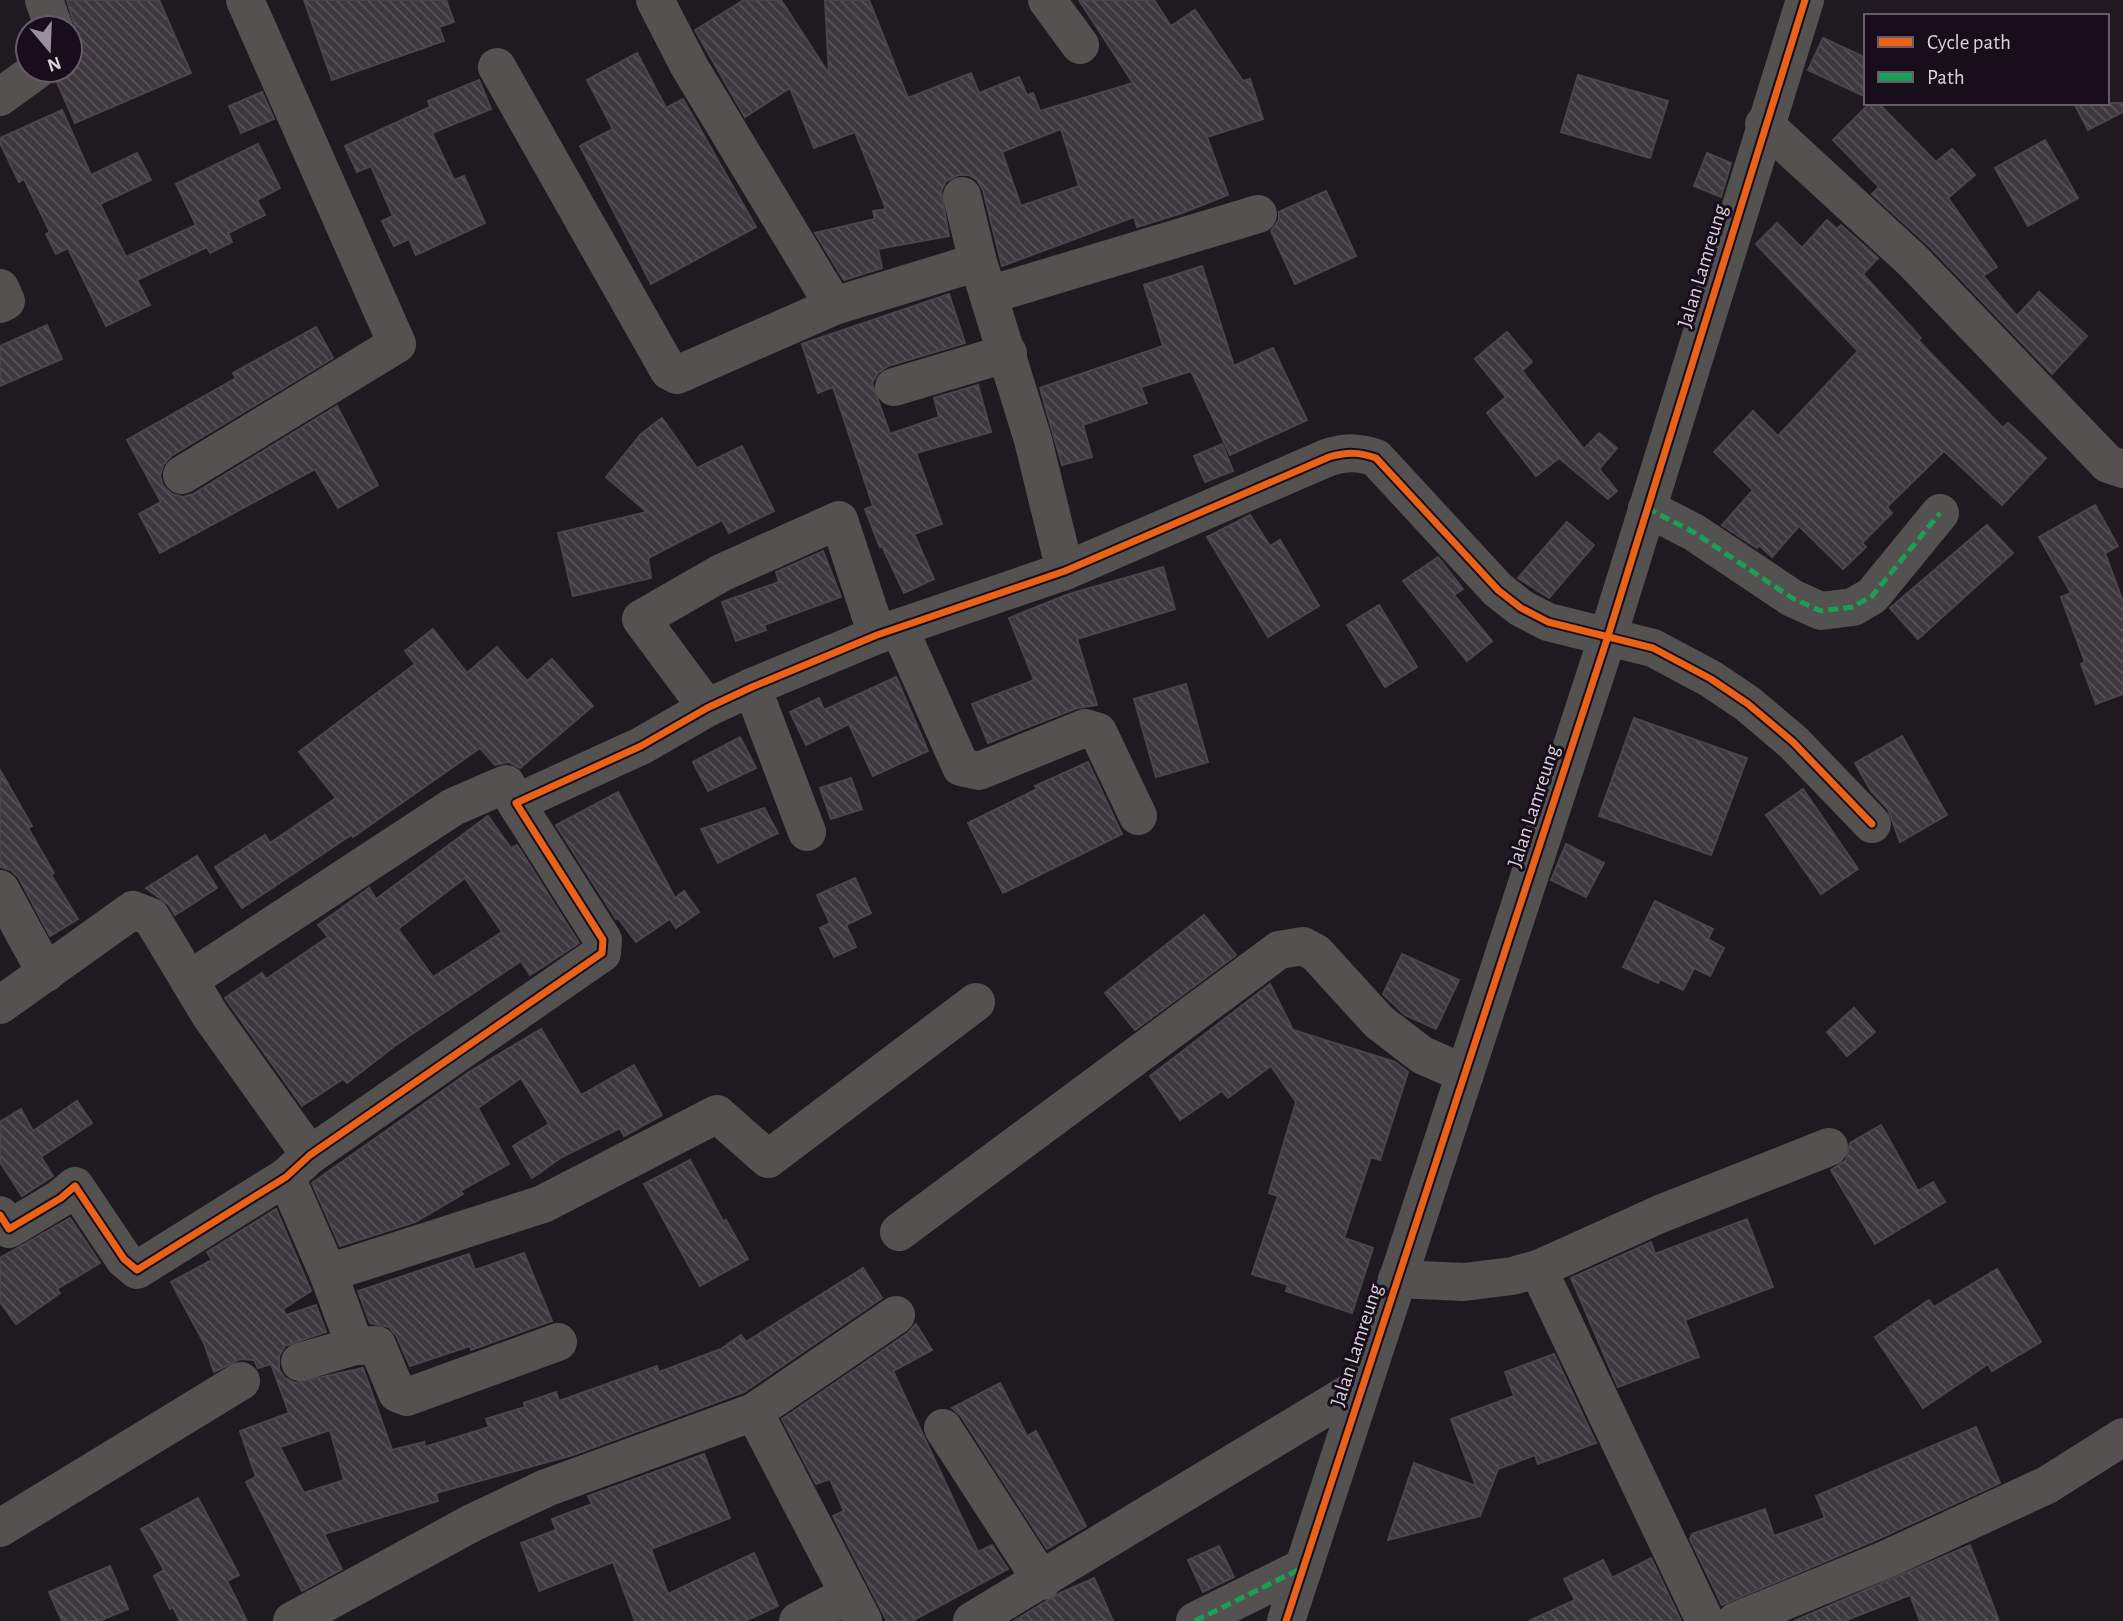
<svg xmlns="http://www.w3.org/2000/svg" width="2123" height="1621" viewBox="0 0 2123 1621" font-family="'Alegreya Sans',sans-serif">
<style>
.building{fill:url(#building-back-hatch);stroke:#4a444b;stroke-width:2;fill-rule:evenodd}
.lines{fill:none;stroke-linecap:round;stroke-linejoin:round}
.minor{stroke:#535251;stroke-width:38}
.quiet{stroke:#1a9f57;stroke-width:5;stroke-dasharray:10 5;stroke-linecap:butt}
.cycleway-casing{stroke:#180d1a;stroke-width:11}
.cycleway{stroke:#ea6118;stroke-width:7}
.labels{text-anchor:middle;stroke-width:6;stroke-linejoin:round;paint-order:stroke}
.street-label{font-size:21px;fill:#dbd2dc;stroke:#180d1a}
</style>
<defs>
<pattern id="building-back-hatch" width="6" height="6" patternUnits="userSpaceOnUse" patternTransform="scale(1.75)"><rect width="6" height="6" fill="#3d383e"/><path d="M-1 5l2 2M0 0l6 6M5-1l2 2" fill="none" stroke="#585459"/></pattern>
</defs>
<rect width="100%" height="100%" fill="#1f1920"/>
<g class="building">
<polygon points="67,0 159,0 191,73 75,123 56,80 60,70 70,70 70,43 76,31"/>
<polygon points="304,0 446,0 454,22 439,27 444,41 332,80"/>
<path d="M 744,0 L 781,0 L 829,74 L 825,0 L 869,0 L 908,98 L 971,73 L 979,93 L 1019,77 L 1027,95 L 1033,93 L 1040,111 L 1133,83 L 1079,0 L 1154,0 L 1171,26 L 1195,10 L 1243,81 L 1250,79 L 1263,119 L 1207,137 L 1228,195 L 1182,213 L 1137,227 L 1134,217 L 1002,266 L 983,190 L 977,180 L 969,175 L 958,175 L 946,181 L 941,191 L 949,236 L 878,249 L 882,268 L 844,280 L 815,233 L 875,219 L 873,211 L 886,209 L 855,132 L 814,148 L 790,88 L 745,117 L 695,30 ZM 1061,129 L 1079,186 L 1021,206 L 1002,152 Z"/>
<polygon points="1823,38 1866,58 1866,97 1808,70"/>
<polygon points="637,53 666,108 683,99 756,227 651,284 580,146 613,129 587,80"/>
<polygon points="1578,75 1668,101 1650,158 1561,132"/>
<polygon points="479,80 491,109 432,133 454,180 464,176 485,223 416,255 409,239 394,246 382,221 393,216 371,166 357,172 345,146 430,107 428,101"/>
<polygon points="262,92 274,119 241,133 229,106"/>
<polygon points="1870,103 1878,103 1936,162 1952,149 1975,175 1948,198 1997,267 1983,276 2017,316 2039,292 2087,336 2052,374 1929,246 1872,194 1879,187 1833,140"/>
<polygon points="2074,103 2123,103 2123,112 2088,130"/>
<polygon points="62,110 91,175 137,153 151,180 100,204 126,257 196,225 176,184 258,144 280,188 257,200 265,215 228,233 232,242 210,253 207,247 137,280 150,305 106,326 68,248 56,254 46,234 50,232 24,179 19,182 0,143 0,138"/>
<polygon points="2045,140 2078,198 2028,226 1995,168"/>
<polygon points="1707,153 1731,163 1721,197 1694,186"/>
<polygon points="1326,191 1356,256 1295,284 1271,231 1279,220 1279,212"/>
<polygon points="1827,220 1837,229 1841,225 1878,258 1863,274 1921,338 1918,340 2003,428 2008,423 2046,458 2002,505 1944,451 1887,507 1892,513 1862,543 1866,547 1843,569 1799,526 1772,557 1759,545 1757,548 1722,525 1753,490 1714,452 1753,411 1778,436 1858,351 1756,244 1777,223 1802,248"/>
<polygon points="1202,266 1234,366 1273,348 1307,420 1230,455 1191,371 1141,387 1147,403 1083,425 1092,457 1062,465 1040,388 1163,346 1144,285"/>
<polygon points="949,294 965,343 888,366 878,373 872,383 890,434 939,417 934,398 978,385 991,432 916,453 942,524 914,534 934,579 904,593 882,546 880,547 865,509 873,506 833,387 818,393 802,344"/>
<polygon points="47,325 62,359 0,386 0,346"/>
<polygon points="316,327 333,358 171,456 163,465 160,476 163,486 172,494 183,497 193,494 337,406 378,485 338,508 315,469 160,553 139,514 161,502 127,440 236,378 233,373"/>
<polygon points="1507,332 1532,362 1522,371 1584,449 1599,433 1617,448 1599,469 1617,491 1608,499 1559,458 1536,476 1487,413 1506,397 1475,359"/>
<polygon points="662,418 697,468 742,446 774,511 729,533 722,520 648,558 651,578 573,596 558,533 647,512 606,477 641,434"/>
<polygon points="1222,444 1233,471 1205,482 1194,456"/>
<polygon points="2095,505 2118,546 2105,553 2123,602 2123,694 2096,704 2081,664 2085,662 2061,597 2071,593 2039,537"/>
<polygon points="1250,515 1270,546 1280,540 1319,606 1268,637 1207,537"/>
<polygon points="1567,522 1594,545 1549,598 1518,578"/>
<polygon points="1987,525 2013,553 1918,639 1890,608"/>
<polygon points="823,551 841,597 764,625 766,630 736,641 722,602 779,582 776,572"/>
<polygon points="1438,557 1463,589 1454,595 1492,641 1467,661 1403,581"/>
<polygon points="1163,567 1175,609 1077,639 1097,705 1077,708 988,743 972,704 1034,680 1009,618 1069,594"/>
<polygon points="1379,605 1417,667 1385,687 1347,625"/>
<polygon points="433,629 467,673 497,647 527,681 552,659 593,706 520,768 509,762 495,765 480,748 353,837 351,835 242,908 215,867 265,835 270,843 336,798 299,752 415,664 405,651"/>
<polygon points="896,677 928,751 873,776 849,724 806,745 790,712 819,698 824,710"/>
<polygon points="1186,684 1208,762 1156,777 1134,699"/>
<polygon points="1634,718 1747,758 1711,855 1599,816"/>
<polygon points="1902,736 1947,815 1900,842 1888,809 1871,791 1855,763"/>
<polygon points="740,737 756,768 708,791 693,762"/>
<polygon points="1088,762 1122,834 1003,893 968,823 1037,789 1035,786"/>
<polygon points="0,770 32,826 28,828 54,873 51,875 78,919 50,936 19,878 11,870 0,867"/>
<polygon points="851,778 862,809 831,819 820,788"/>
<polygon points="1803,789 1858,869 1821,894 1766,815"/>
<polygon points="618,792 675,898 684,891 699,912 676,928 670,919 636,942 618,918 616,919 556,825"/>
<polygon points="764,808 778,833 718,863 701,829"/>
<path d="M 488,816 L 511,848 L 517,845 L 579,943 L 530,975 L 521,961 L 396,1045 L 347,1083 L 343,1079 L 302,1106 L 225,998 L 262,973 L 266,979 L 328,937 L 318,925 L 369,888 L 376,899 ZM 465,878 L 502,932 L 433,977 L 398,929 Z"/>
<polygon points="1566,844 1604,863 1586,897 1551,880"/>
<polygon points="197,856 217,888 175,915 169,905 146,888"/>
<polygon points="855,878 871,913 846,925 856,947 834,957 820,928 830,923 817,895"/>
<polygon points="1655,901 1713,929 1708,939 1724,948 1710,976 1694,968 1683,990 1660,979 1658,983 1623,967"/>
<polygon points="1204,915 1236,955 1135,1030 1105,993"/>
<polygon points="1402,954 1459,980 1436,1029 1405,1015 1383,994"/>
<polygon points="1270,984 1293,1030 1395,1062 1408,1072 1380,1160 1371,1157 1344,1238 1373,1248 1352,1313 1286,1291 1288,1285 1252,1274 1278,1196 1269,1193 1296,1102 1271,1066 1228,1098 1222,1091 1180,1120 1150,1076"/>
<polygon points="1854,1008 1875,1032 1847,1056 1827,1032"/>
<polygon points="541,1029 581,1095 634,1065 662,1115 624,1136 620,1128 562,1157 532,1178 513,1146 549,1124 521,1078 478,1108 509,1164 460,1191 463,1194 415,1222 340,1246 312,1183 469,1072"/>
<polygon points="77,1101 92,1123 41,1157 53,1176 22,1196 0,1162 0,1122 21,1109 33,1131"/>
<polygon points="1881,1125 1918,1191 1933,1182 1945,1202 1875,1244 1831,1170 1846,1160 1850,1143"/>
<polygon points="690,1160 723,1221 726,1220 748,1259 700,1286 644,1184"/>
<path d="M 276,1209 L 311,1291 L 283,1309 L 286,1315 L 316,1305 L 326,1332 L 285,1346 L 279,1356 L 279,1369 L 285,1378 L 295,1383 L 363,1368 L 392,1450 L 424,1442 L 425,1447 L 489,1427 L 486,1419 L 525,1407 L 524,1403 L 556,1392 L 559,1401 L 657,1366 L 659,1372 L 721,1349 L 741,1335 L 746,1342 L 863,1268 L 882,1298 L 744,1392 L 573,1455 L 436,1493 L 438,1501 L 324,1534 L 342,1569 L 302,1591 L 246,1482 L 256,1477 L 240,1431 L 289,1413 L 271,1364 L 258,1368 L 254,1360 L 240,1359 L 214,1372 L 204,1343 L 171,1282 L 212,1260 L 207,1252 ZM 330,1430 L 344,1480 L 304,1493 L 280,1447 Z"/>
<polygon points="70,1218 100,1263 57,1289 60,1293 16,1324 0,1302 0,1258"/>
<polygon points="1747,1219 1773,1287 1685,1320 1699,1357 1618,1387 1571,1278 1651,1242 1655,1254"/>
<polygon points="524,1253 552,1321 471,1350 470,1346 410,1366 397,1337 389,1327 370,1323 358,1291 469,1254 475,1270"/>
<polygon points="1997,1269 2041,1342 1992,1371 1988,1364 1923,1408 1875,1337 1929,1300 1934,1307"/>
<polygon points="916,1324 932,1350 893,1371 978,1552 992,1545 1008,1569 912,1621 887,1621 833,1516 844,1511 830,1479 816,1484 782,1419 908,1333"/>
<polygon points="1554,1354 1596,1443 1538,1464 1535,1455 1498,1469 1480,1516 1388,1540 1414,1463 1476,1486 1451,1419 1514,1396 1505,1372"/>
<polygon points="1000,1383 1027,1436 1036,1431 1086,1526 1047,1549 961,1416 952,1408"/>
<polygon points="1976,1427 2000,1483 1878,1539 1722,1605 1690,1539 1692,1534 1765,1509 1774,1536 1825,1518 1816,1496"/>
<polygon points="704,1454 730,1518 651,1549 668,1594 754,1553 778,1606 745,1621 635,1621 613,1562 539,1591 521,1543 556,1530 552,1519 592,1504 588,1496"/>
<polygon points="198,1498 239,1575 227,1581 247,1621 180,1621 173,1607 170,1609 154,1576 164,1570 141,1529"/>
<polygon points="1970,1545 1999,1621 1920,1621 1910,1595 1844,1621 1794,1621"/>
<polygon points="1219,1546 1234,1577 1203,1592 1188,1560"/>
<polygon points="1651,1558 1681,1621 1529,1621 1575,1600 1564,1579 1603,1560 1612,1578"/>
<polygon points="110,1566 128,1609 99,1621 62,1621 49,1592"/>
<polygon points="1094,1578 1113,1621 1014,1621 1058,1594"/>
</g>
<g class="lines">
<g class="minor">
<polyline points="44,0 54,28"/>
<polyline points="655,0 689,66 834,306"/>
<polyline points="1047,0 1080,45"/>
<polyline points="497,67 669,371 677,375 834,306 978,262"/>
<polyline points="0,97 37,70"/>
<polyline points="1764,124 1913,261 2108,464 2123,469"/>
<polyline points="962,196 978,262 1033,440 1065,571"/>
<polyline points="0,288 6,301 0,304"/>
<polyline points="989,295 1258,214"/>
<polyline points="894,387 1008,353"/>
<polyline points="182,475 397,344 245,0"/>
<polyline points="1647,508 1695,533 1792,598 1821,611 1853,607 1872,596 1940,513"/>
<polyline points="899,628 961,767 979,771 1085,728 1098,732 1138,816"/>
<polyline points="752,687 807,832"/>
<polyline points="707,708 641,619 721,573 839,520 877,635"/>
<polyline points="0,889 46,973"/>
<polyline points="0,1005 133,910 151,917 189,980"/>
<polyline points="310,1155 210,1015 189,980 453,807 506,784 516,803"/>
<polyline points="286,1177 328,1273 355,1346"/>
<path d="M 0,1215 L 9,1229 L 61,1198 L 75,1186 L 124,1259 L 137,1270 L 286,1177 L 310,1155 L 602,953 L 603,940 L 516,803 L 641,746 L 707,708 L 752,687 L 877,635 L 1065,571 L 1329,457 C 1347,452 1359,452 1376,458 L 1498,590 L 1521,608 L 1548,622 L 1653,648 L 1711,679 L 1748,704 L 1793,742 L 1872,824"/>
<polyline points="899,1232 1279,950 1303,946 1316,953 1379,1022 1422,1055 1465,1074"/>
<polyline points="1538,1269 1705,1621"/>
<polyline points="328,1273 543,1204 717,1114 768,1159 976,1002"/>
<polyline points="1397,1279 1464,1282 1512,1276 1538,1269 1660,1214 1829,1147"/>
<polyline points="300,1362 355,1346 377,1345 397,1393 407,1397 558,1342"/>
<polyline points="943,1428 1042,1581"/>
<polyline points="0,1528 241,1381"/>
<polyline points="292,1621 470,1524 546,1488 754,1412"/>
<polyline points="798,1621 849,1594"/>
<polyline points="863,1621 754,1412 896,1315"/>
<polyline points="972,1621 1361,1386"/>
<polyline points="1195,1621 1304,1567"/>
<polyline points="1286,1621 1608,636 1805,0"/>
<polyline points="1736,1621 1887,1559 2047,1485 2123,1437"/>
</g>
<g class="quiet">
<polyline points="1647,508 1695,533 1792,598 1821,611 1853,607 1872,596 1940,513"/>
<polyline points="1195,1621 1304,1567"/>
</g>
<g class="cycleway-casing">
<g id="cycleway">
<path d="M 0,1215 L 9,1229 L 61,1198 L 75,1186 L 124,1259 L 137,1270 L 286,1177 L 310,1155 L 602,953 L 603,940 L 516,803 L 641,746 L 707,708 L 752,687 L 877,635 L 1065,571 L 1329,457 C 1347,452 1359,452 1376,458 L 1498,590 L 1521,608 L 1548,622 L 1653,648 L 1711,679 L 1748,704 L 1793,742 L 1872,824"/>
<polyline points="1286,1621 1608,636 1805,0"/>
</g>
</g>
<use href="#cycleway" class="cycleway"/>
</g>
<g class="labels">
<g class="street-label">
<text transform="translate(1702 266) rotate(-73)" y="7">Jalan Lamreung</text>
<text transform="translate(1533 806) rotate(-72)" y="7">Jalan Lamreung</text>
<text transform="translate(1356 1345) rotate(-72)" y="7">Jalan Lamreung</text>
</g>
</g>
<rect x="1864" y="14" width="245" height="91" fill="#180d1a" stroke="#665c68" stroke-width="2"/>
<rect x="1878" y="37" width="35" height="10" fill="#ea6118" stroke="#665c68" stroke-width="2"/>
<text x="1927" y="49" font-size="21" fill="#dbd2dc">Cycle path</text>
<rect x="1878" y="72" width="35" height="10" fill="#1a9f57" stroke="#665c68" stroke-width="2"/>
<text x="1927" y="84" font-size="21" fill="#dbd2dc">Path</text>
<g transform="translate(49 49) rotate(161)"><circle r="33" fill="#180d1a" stroke="#665c68" stroke-width="2"/>
<path d="M0-5L12 26L0 18L-12 26Z" fill="#99919a"/>
<text y="-10" font-size="19" font-weight="bold" text-anchor="middle" fill="#dbd2dc">N</text>
</g>
</svg>
